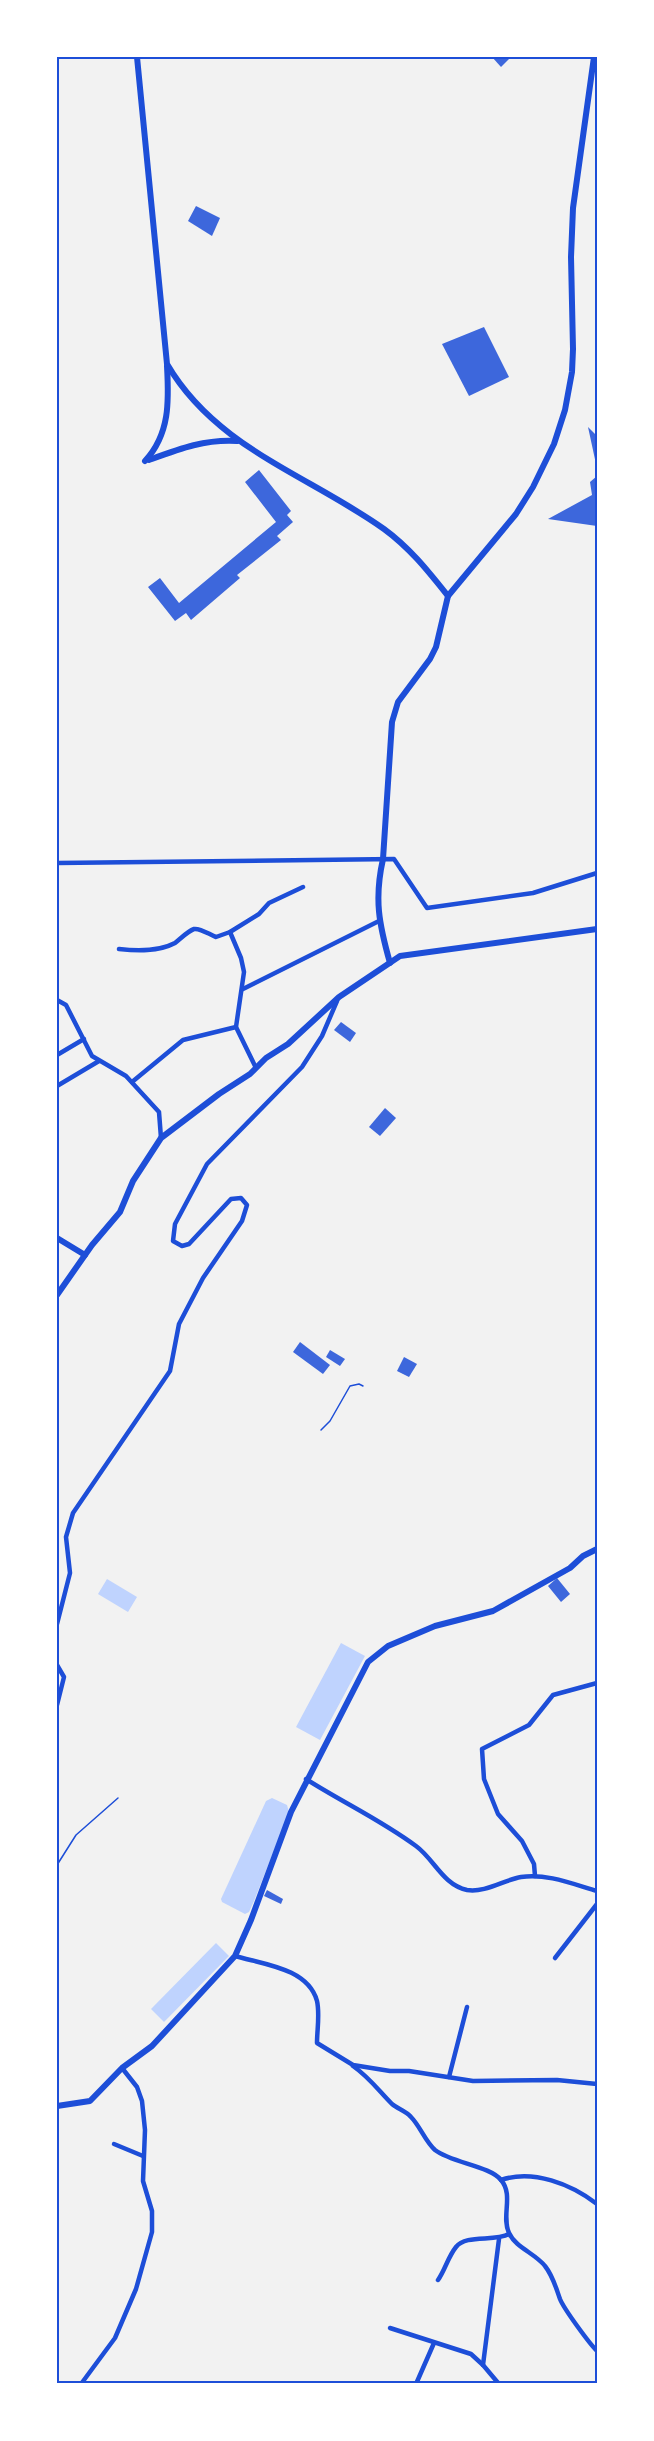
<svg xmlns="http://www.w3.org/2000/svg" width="654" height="2441" viewBox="0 0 654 2441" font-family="Mulish,sans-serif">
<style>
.water{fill:#bfd3fe}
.building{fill:#3d67dc}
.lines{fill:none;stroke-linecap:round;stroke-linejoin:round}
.path{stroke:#1d4ed8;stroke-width:1.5}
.minor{stroke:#1d4ed8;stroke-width:4.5}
.tertiary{stroke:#1d4ed8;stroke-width:6}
.neatline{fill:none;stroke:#1d4ed8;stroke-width:2}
</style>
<rect width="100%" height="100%" fill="#f2f2f2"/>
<g class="water">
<polygon points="107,1579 137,1597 128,1612 98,1594"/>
<polygon points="341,1643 365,1656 320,1740 296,1727"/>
<polygon points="272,1798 287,1805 289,1812 254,1901 249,1912 245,1914 222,1902 221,1899 266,1801"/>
<polygon points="216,1943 229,1956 164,2022 151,2009"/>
</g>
<g class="building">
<polygon points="492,57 511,57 501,67"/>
<polygon points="196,206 220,218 212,236 188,221"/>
<polygon points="484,327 509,377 469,396 442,344"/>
<polygon points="588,427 597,436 597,464 596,464"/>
<polygon points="259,470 291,511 287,515 293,522 277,536 281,540 237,575 240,578 191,620 186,613 175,621 148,587 160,578 179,603 276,522 245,482"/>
<polygon points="597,476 597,526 548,519 592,495 590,482"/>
<polygon points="341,1022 356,1033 350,1042 334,1030"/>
<polygon points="385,1108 396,1118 380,1136 369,1127"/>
<polygon points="300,1342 330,1365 323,1374 293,1352"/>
<polygon points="330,1350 345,1359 340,1366 326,1357"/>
<polygon points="404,1357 417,1364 409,1377 397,1371"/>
<polygon points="557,1578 570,1594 561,1602 548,1586"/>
<polygon points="267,1890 283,1899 281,1904 264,1896"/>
</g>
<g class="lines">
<g class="path">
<polyline points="321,1430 330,1421 350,1386 359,1384 363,1386"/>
<polyline points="57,1865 76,1835 118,1798"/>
</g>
<g class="minor">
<polyline points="57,863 394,859 427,908 533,893 597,873"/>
<polyline points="230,932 241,958 244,972 236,1027 256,1068"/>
<path d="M 119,949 C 137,951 158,952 175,943 C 180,939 188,931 194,929 C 201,928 210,935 216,937 L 230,932 L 259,914 L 269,903 L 303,887"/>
<polyline points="243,989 379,921"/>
<polyline points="57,1000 66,1005 92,1056 126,1076 159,1112 161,1138"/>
<polyline points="57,1055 84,1039"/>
<polyline points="132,1082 183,1040 236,1027"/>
<polyline points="57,1086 99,1061"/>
<polyline points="57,1624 70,1573 66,1537 73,1513 170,1371 179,1324 203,1278 242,1221 247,1205 241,1198 231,1199 189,1244 182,1246 173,1241 175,1224 207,1164 302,1067 322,1036 337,1001"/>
<polyline points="57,1665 64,1677 57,1705"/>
<path d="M 306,1779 C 342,1802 381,1820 416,1846 C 434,1859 443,1885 467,1890 C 485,1893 504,1880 521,1877 C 546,1873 573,1884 597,1891"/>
<polyline points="535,1876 534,1864 522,1841 498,1814 484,1779 482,1749 529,1725 553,1695 597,1683"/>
<path d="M 235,1956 C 262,1964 308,1968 317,2001 C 320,2014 317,2030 317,2043 L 353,2065 L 390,2071 L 409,2071 L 473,2081 L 557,2080 L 597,2084"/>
<polyline points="555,1958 597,1904"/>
<path d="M 353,2066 C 369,2077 379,2091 392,2104 C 398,2109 406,2111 411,2117 C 420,2126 425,2141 435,2150 C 452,2163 490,2166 501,2180 C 514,2195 501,2216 509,2233 C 515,2247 536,2254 545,2266 C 553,2276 556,2288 560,2299 C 564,2309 589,2343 597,2351"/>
<polyline points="449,2077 467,2007"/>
<polyline points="114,2144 143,2156"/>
<path d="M 501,2180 C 533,2169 571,2184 597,2204"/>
<path d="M 438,2280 C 445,2270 448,2257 456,2247 C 466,2234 494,2242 509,2234"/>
<polyline points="390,2328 471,2354 483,2365 499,2384"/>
<polyline points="483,2365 499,2239"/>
<polyline points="81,2384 115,2338 136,2289 152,2232 152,2211 143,2181 145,2130 142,2101 137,2087 122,2068"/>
<polyline points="416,2384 434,2343"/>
</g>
<g class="tertiary">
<path d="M 137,57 L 167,364 C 216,448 308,475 384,529 C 410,548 428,571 448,596"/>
<path d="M 149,460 C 179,449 205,439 237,441"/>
<path d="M 145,461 C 170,434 169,401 167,366"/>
<path d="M 390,963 C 379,924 374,899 383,859 L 392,722 L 398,702 L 430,659 L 436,647 L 448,596 L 516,514 L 533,487 L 554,444 L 565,410 L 572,372 L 573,349 L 571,257 L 573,208 L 594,57"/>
<polyline points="57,1238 85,1255"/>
<polyline points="57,1295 92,1245 120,1212 133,1181 161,1138 219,1094 250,1074 266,1058 288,1044 339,997 400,956 597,929"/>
<polyline points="57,2106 90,2101 122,2068 152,2046 235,1956 251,1920 291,1812 368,1662 388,1646 435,1626 493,1611 570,1568 583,1556 597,1549"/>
</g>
</g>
<rect width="654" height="2441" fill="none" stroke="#ffffff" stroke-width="117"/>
<rect x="58" y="58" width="538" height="2324" class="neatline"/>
</svg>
